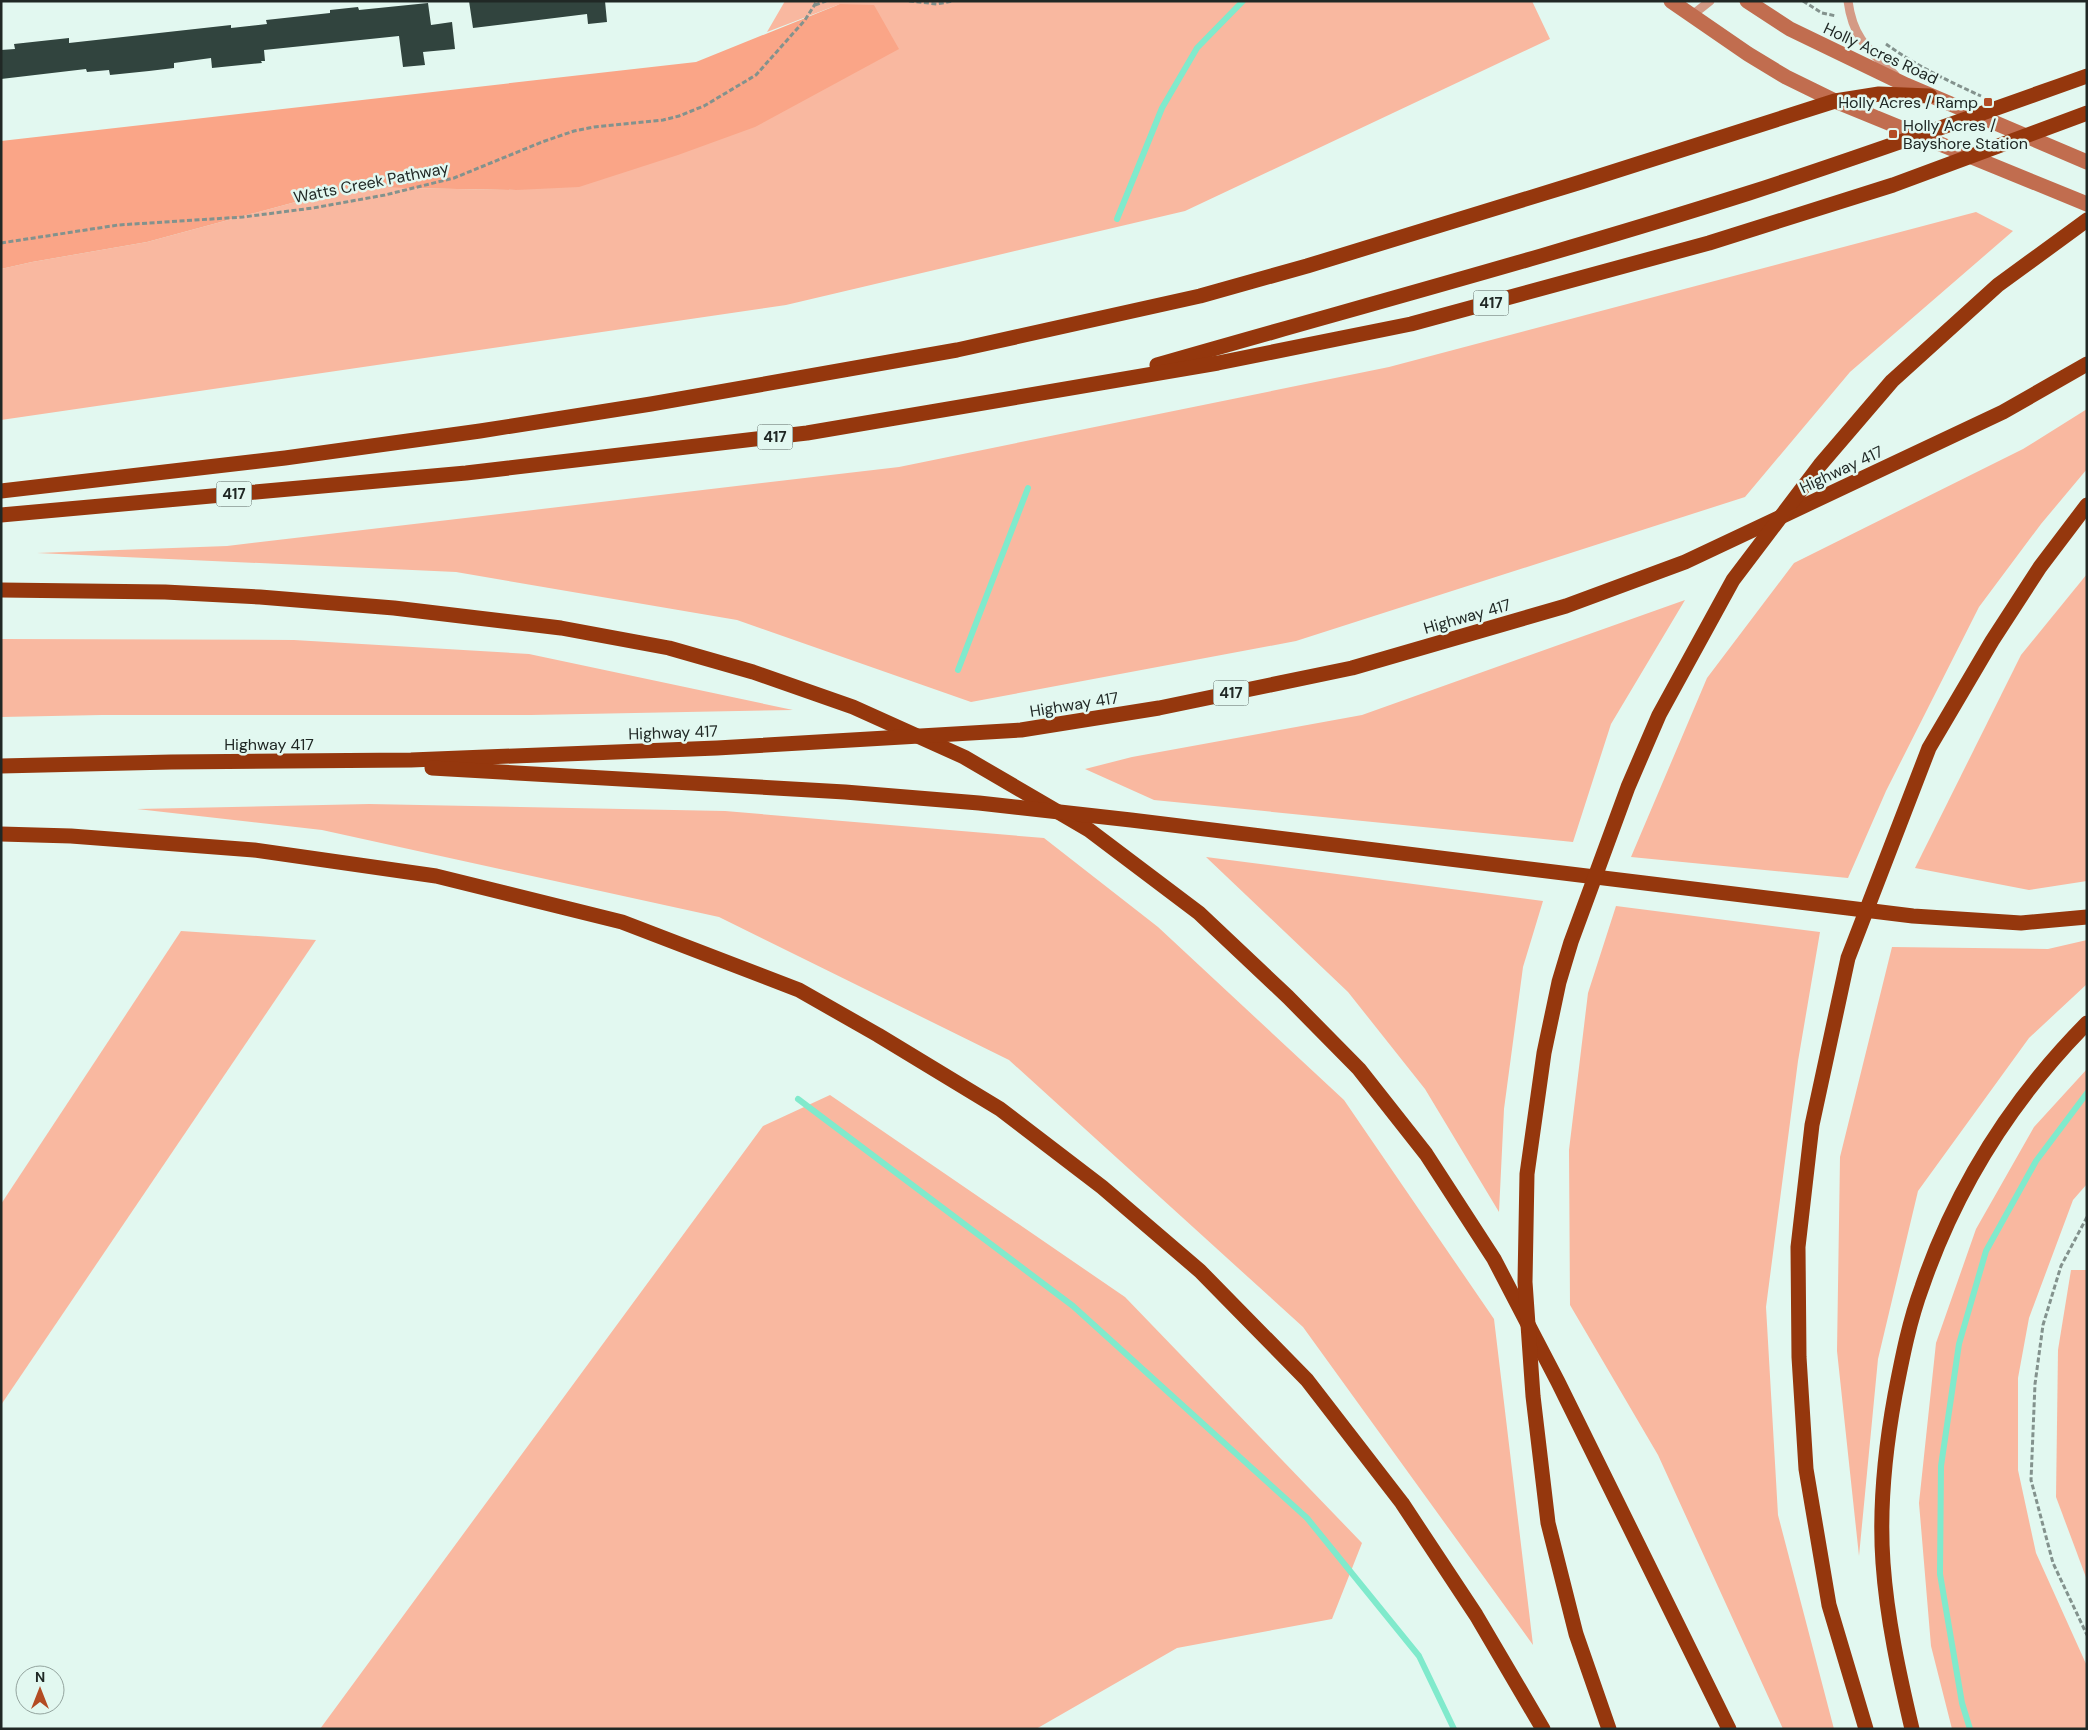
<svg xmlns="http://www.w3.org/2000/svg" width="2088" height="1730" viewBox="0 0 2088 1730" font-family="'DM Sans',sans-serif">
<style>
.green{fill:#f9b8a0}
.forest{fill:#faa587}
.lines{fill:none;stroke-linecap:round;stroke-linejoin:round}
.stream{stroke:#80eacc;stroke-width:6}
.building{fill:#31443e}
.path{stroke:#83928d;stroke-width:3;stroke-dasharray:5 2.5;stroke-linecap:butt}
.lane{stroke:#d49a85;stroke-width:9}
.secondary{stroke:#c16d4f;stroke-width:15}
.highway{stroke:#95370d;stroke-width:15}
.poi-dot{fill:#b34c24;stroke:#e2f8f0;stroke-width:2}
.labels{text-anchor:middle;stroke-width:5;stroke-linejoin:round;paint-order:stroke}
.shield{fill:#e2f8f0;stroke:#5a6662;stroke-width:1}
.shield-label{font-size:15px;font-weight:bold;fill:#202825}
.street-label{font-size:16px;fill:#202825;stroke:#e2f8f0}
.poi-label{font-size:16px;fill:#202825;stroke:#e2f8f0;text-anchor:end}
</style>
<rect width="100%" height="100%" fill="#e2f8f0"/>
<g class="green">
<polygon points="785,1 1532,1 1550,39 1185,211 786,305 1,420 1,269 32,262 147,242 351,187 516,190 840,4 767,32"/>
<polygon points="1976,212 2013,231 1850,372 1745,497 1296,641 971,702 737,620 456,572 37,553 227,546 899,467 1389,367"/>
<polygon points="2087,409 2087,469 2041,524 1979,607 1886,791 1848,878 1631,857 1707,678 1794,563 2023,449"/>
<polygon points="2087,574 2087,881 2029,890 1915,868 2021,655"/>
<polygon points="1685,600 1611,724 1573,842 1154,800 1085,769 1132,757 1362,715"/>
<polygon points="1,639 294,640 529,654 793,710 531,715 102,715 1,717"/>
<polygon points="369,804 725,811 1044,838 1158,927 1344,1100 1494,1319 1533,1645 1303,1327 1009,1060 719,917 322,830 137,809"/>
<polygon points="1206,857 1543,901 1523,967 1504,1109 1499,1212 1425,1089 1348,992"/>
<polygon points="1616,906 1820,932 1798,1061 1766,1307 1778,1515 1834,1729 1783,1729 1658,1455 1570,1305 1569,1150 1588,993"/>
<polygon points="181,931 316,940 1,1405 1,1204"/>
<polygon points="2087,940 2087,984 2029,1038 1918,1191 1878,1359 1859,1556 1837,1351 1840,1157 1892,947 2048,949"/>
<polygon points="2087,1069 2087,1184 2073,1200 2029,1318 2018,1378 2018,1470 2036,1553 2087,1666 2087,1729 1952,1729 1931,1646 1919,1503 1936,1343 1976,1229 2034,1127"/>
<polygon points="830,1095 1125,1297 1362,1543 1332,1619 1177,1648 1036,1729 320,1729 763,1126"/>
<polygon points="2071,1270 2087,1270 2087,1580 2056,1497 2058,1350"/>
</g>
<polygon class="forest" points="840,4 874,5 899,49 755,127 678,155 579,187 516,190 351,187 147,242 32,262 1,269 1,141 696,62"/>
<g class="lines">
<g class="stream">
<polyline points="1117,219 1162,108 1197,48 1243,1"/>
<polyline points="958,670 1028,488"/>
<polyline points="798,1099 1073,1306 1307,1518 1419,1656 1454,1729"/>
<polyline points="1970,1729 1962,1703 1940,1574 1941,1466 1959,1344 1986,1251 2036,1161 2087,1093"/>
</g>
</g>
<g class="building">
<polygon points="469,1 605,1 607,22 588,24 587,14 473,28"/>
<polygon points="428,3 431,25 452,22 455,49 423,52 425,65 403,67 399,36 264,50 265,61 261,61 262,63 212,68 211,58 174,63 174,68 149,71 110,75 109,70 87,72 86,69 1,79 1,50 15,49 14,44 69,38 69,43 231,25 231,28 267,24 266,20 330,13 330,10 358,7 359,10"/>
</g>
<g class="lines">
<g class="path">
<polyline points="909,1 937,4 952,1"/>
<polyline points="1803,1 1822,13 1836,16"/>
<polyline points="815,5 826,1"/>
<path d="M 1886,44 C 1915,65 1948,81 1981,96"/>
<polyline points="1,243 118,225 243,217 313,208 385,195 454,178 542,142 574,131 594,127 663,120 679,116 704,106 756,75 805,20 817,1"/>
<polyline points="2087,1217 2061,1266 2043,1325 2035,1384 2031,1480 2053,1563 2087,1635"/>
</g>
<g class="lane">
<path d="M 1848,1 C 1853,39 1869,50 1895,75"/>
<polyline points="1691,16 1710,1"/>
</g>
<g class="secondary">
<polyline points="1671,1 1748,54 1786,77 1835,101 2087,204"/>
<polyline points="1747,1 1790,29 1906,85 2087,162"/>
</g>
<g class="highway">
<path d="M 1157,365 C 1355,308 1554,255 1749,193 C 1863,156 1975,116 2087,76"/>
<polyline points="1,491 285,458 480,431 651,404 957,350 1200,296 1307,266 1581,182 1835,101 1879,94 1930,96"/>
<polyline points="1,515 466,473 807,433 1218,363 1411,324 1709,243 1893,185 2087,113"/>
<polyline points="1,590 165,592 260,597 394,608 561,628 669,648 753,672 853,707 964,757 1089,830 1199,913 1288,997 1359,1069 1426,1154 1494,1259 1558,1382 1729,1729"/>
<polyline points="1,766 171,762 411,760 717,748 1021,730 1159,708 1352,668 1566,606 1685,562 2003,412 2087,364"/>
<polyline points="432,768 845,792 979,803 1131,820 1913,916 2021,923 2087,917"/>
<polyline points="1,834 71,836 254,850 436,876 622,922 799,990 878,1035 1000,1109 1102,1187 1200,1271 1307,1380 1402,1503 1476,1615 1543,1729"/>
<polyline points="1609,1729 1576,1634 1548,1523 1533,1396 1525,1282 1527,1174 1544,1053 1559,982 1571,942 1628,787 1659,715 1733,580 1820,465 1892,381 1998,285 2087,220"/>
<polyline points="1866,1729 1829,1605 1806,1469 1799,1357 1798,1247 1812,1125 1848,958 1929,748 1992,641 2040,567 2087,505"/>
<path d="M 1912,1729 C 1899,1674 1887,1619 1883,1563 C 1879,1507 1885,1450 1895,1395 C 1902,1359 1909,1322 1922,1287 C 1956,1188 2013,1098 2087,1023"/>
</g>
</g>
<g class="poi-dot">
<rect x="1983" y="97" width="10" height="10" rx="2.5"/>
<rect x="1888" y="129" width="10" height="10" rx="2.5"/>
</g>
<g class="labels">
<g class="shield">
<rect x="1473.5" y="290.5" width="35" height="25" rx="4"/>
<rect x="757.5" y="424.5" width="35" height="25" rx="4"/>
<rect x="216.5" y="481.5" width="35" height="25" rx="4"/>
<rect x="1213.5" y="680.5" width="35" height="25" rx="4"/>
</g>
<g class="shield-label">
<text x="1491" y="308">417</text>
<text x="775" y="442">417</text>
<text x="234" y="499">417</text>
<text x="1231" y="698">417</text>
</g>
<g class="street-label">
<text transform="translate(1881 53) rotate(25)" y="6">Holly Acres Road</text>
<text transform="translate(371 182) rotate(-11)" y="6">Watts Creek Pathway</text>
<text transform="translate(1841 469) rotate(-25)" y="6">Highway 417</text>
<text transform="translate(1467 616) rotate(-16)" y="6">Highway 417</text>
<text transform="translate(1074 704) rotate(-9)" y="6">Highway 417</text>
<text transform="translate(673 732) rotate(-2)" y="6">Highway 417</text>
<text x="269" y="750">Highway 417</text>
</g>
<g class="poi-label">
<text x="1978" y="108">Holly Acres / Ramp</text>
<text x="1903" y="131" text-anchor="start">Holly Acres /<tspan x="1903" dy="18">Bayshore Station</tspan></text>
</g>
</g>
<rect width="2088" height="1730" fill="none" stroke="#202825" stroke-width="5"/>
<g transform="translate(40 1690)"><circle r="24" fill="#e2f8f0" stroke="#94a59f"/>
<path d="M0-4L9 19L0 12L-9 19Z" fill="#b34c24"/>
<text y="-8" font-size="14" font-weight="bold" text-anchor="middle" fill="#202825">N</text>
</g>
</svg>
